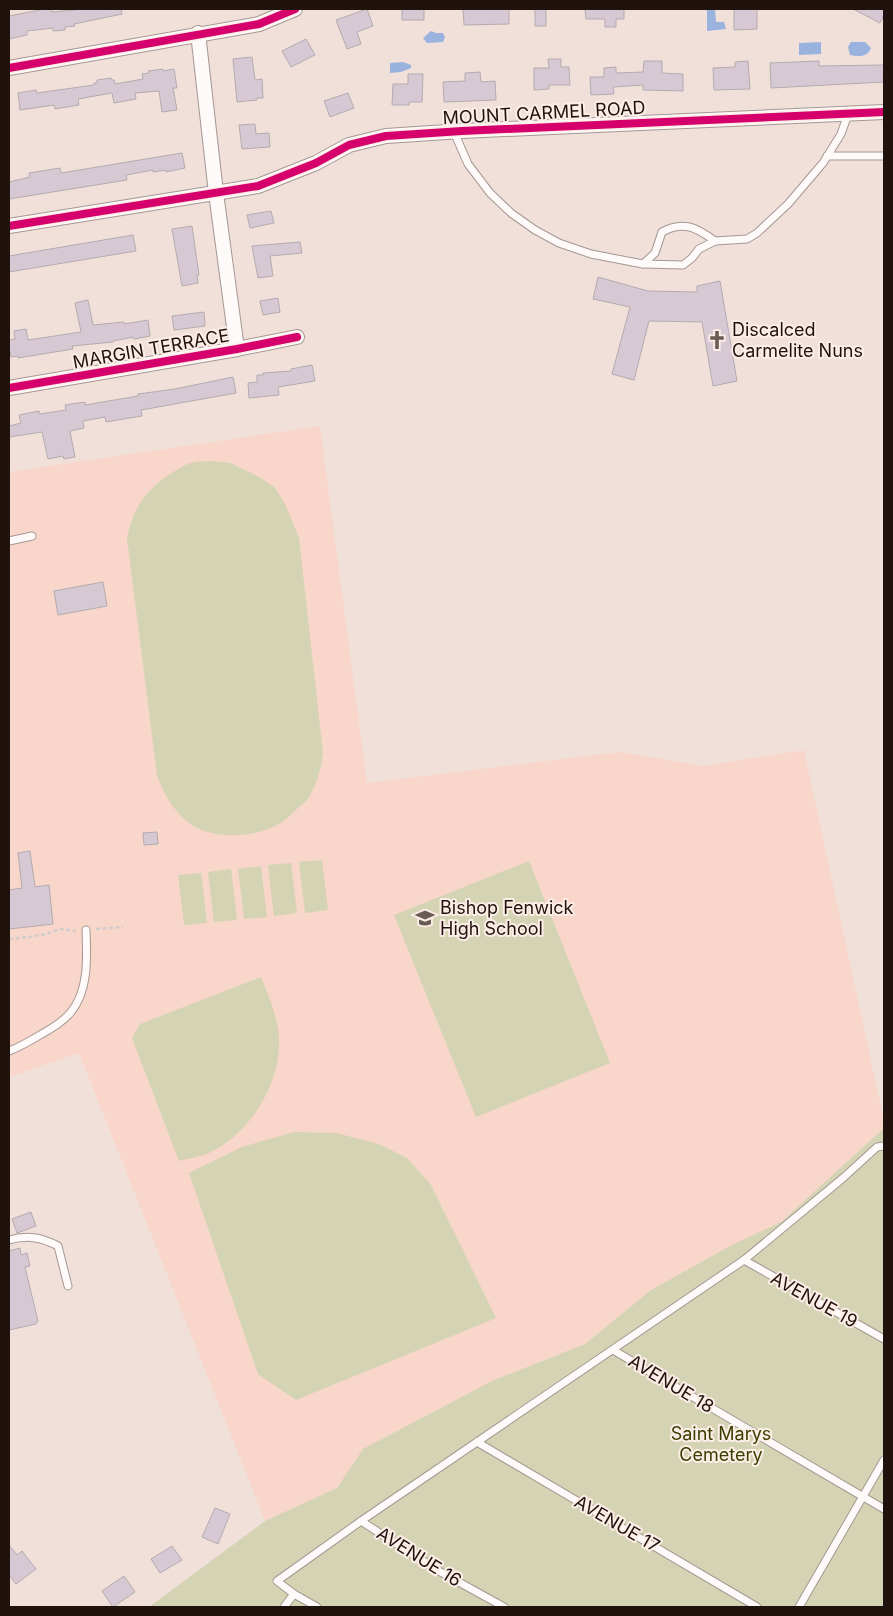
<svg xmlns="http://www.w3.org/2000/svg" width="893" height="1616" viewBox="0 0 893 1616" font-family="Inter,sans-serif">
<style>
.built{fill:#f8d6ca}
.green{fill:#d4d3b4}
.water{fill:#9ab2de}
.building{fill:#d6c9d4;stroke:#b4abaf}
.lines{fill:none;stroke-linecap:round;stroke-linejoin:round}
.lane-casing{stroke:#a59792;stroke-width:9}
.street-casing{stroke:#a59792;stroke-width:16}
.path{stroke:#d2cdcc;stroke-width:2.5;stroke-dasharray:4 2.5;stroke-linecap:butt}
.lane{stroke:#fdfaf9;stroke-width:7}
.street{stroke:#fdfaf9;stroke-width:14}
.cycleway-casing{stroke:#fdede7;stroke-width:11}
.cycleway{stroke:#d6006c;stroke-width:8}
.labels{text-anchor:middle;stroke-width:4;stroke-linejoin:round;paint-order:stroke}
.street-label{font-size:18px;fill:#20130e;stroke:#fdede7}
.poi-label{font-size:18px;fill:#20130e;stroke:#fdede7;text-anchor:start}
.park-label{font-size:18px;fill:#384001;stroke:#fdede7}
</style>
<rect width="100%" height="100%" fill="#f1e0da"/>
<polygon class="built" points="320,426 367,783 620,752 703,766 804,750 884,1121 884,1128 781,1222 732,1245 651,1290 585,1344 492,1381 363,1449 337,1488 265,1521 79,1053 9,1077 9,472"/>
<g class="green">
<path d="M 211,461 L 230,463 L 261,478 L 275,488 L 285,504 L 299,538 L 323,753 C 321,768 317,784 309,797 C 307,801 302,805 298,808 C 292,814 285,821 277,825 C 253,838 211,840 189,823 C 173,811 163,792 157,775 L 127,538 C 133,507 148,487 175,471 C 179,469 184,465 188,464 C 195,461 204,462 211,461 Z"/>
<polygon points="322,860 328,910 305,913 299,862"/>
<polygon points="529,861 610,1063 476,1117 394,915"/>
<polygon points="291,863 297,913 274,916 268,865"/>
<polygon points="261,866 267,917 244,919 238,869"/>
<polygon points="231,869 237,920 214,922 208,872"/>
<polygon points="201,873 207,923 184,925 178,875"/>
<path d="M 261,977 C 269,997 278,1017 279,1039 C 281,1084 249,1135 209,1153 C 200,1157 189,1158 179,1161 L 132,1038 L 140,1024 Z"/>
<polygon points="884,1128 884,1607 149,1607 265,1521 337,1488 363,1449 492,1381 585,1344 651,1290 732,1245 781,1222"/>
<polygon points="294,1132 336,1133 379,1144 407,1158 431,1185 496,1318 296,1400 258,1374 189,1173 242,1147"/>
</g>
<g class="water">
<polygon points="707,10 715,10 716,22 724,22 726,29 707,31"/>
<polygon points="431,31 436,33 443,33 445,37 443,42 427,43 423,38"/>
<polygon points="821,42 821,54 799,55 799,43"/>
<path d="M 851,42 L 865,42 L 871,48 C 868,57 858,57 850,55 L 848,47 Z"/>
<polygon points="403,62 411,65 411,68 401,72 390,73 390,63"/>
</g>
<g class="building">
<polygon points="45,9 52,9 52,12 84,9 121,9 122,14 74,24 75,26 65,27 65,30 53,31 53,28 27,31 27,35 9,39 9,16"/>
<polygon points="367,9 373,26 357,32 361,44 347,49 336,20"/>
<rect x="402" y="9" width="22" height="11"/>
<polygon points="463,9 509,9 509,24 464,25"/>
<rect x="535" y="9" width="11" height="17"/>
<polygon points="585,9 624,9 624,19 616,19 616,27 605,27 605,19 586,19"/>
<polygon points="734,9 757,9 757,29 734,30"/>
<polygon points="853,9 884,9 884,14 880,23"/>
<polygon points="306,39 315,55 291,67 282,51"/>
<polygon points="252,57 255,80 262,79 263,98 257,98 257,100 237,102 233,59"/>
<polygon points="548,59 561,59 561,67 569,67 570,85 549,85 549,89 534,90 534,68 549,68"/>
<polygon points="644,61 662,61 662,73 683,74 683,91 643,90 643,85 613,87 614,94 591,95 590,77 604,77 604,68 616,67 616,73 643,72"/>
<polygon points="748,61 750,89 714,90 713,68 735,67 735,62"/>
<polygon points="819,61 819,66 884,65 884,82 771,88 770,63"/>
<polygon points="163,69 163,71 174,69 177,88 173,88 177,110 162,112 159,91 135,93 136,99 114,103 112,93 78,99 79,105 55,109 54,105 20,110 18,93 36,90 37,93 94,85 94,83 97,83 97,80 111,78 112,80 114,80 115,84 143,79 142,74 149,73 148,71"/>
<polygon points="480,72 481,82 495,81 496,100 444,102 443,82 465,81 465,73"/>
<polygon points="408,74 423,74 422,102 409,102 409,105 392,105 393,84 408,84"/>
<polygon points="348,93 354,108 330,117 324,101"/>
<polygon points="255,124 256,134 269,133 270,147 242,149 239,125"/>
<polygon points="182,153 185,168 166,172 166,170 153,172 153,170 126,175 127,180 9,199 9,182 30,177 29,173 60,168 61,173"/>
<polygon points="271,211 274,223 250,228 247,215"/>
<polygon points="192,226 199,275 197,275 198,283 182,286 172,229"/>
<polygon points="133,235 136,251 9,272 9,256"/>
<polygon points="300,242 302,253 270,256 273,276 258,278 252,246"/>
<polygon points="598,277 648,291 697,292 697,286 720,281 737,381 713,386 702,322 649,321 634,380 612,374 630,307 593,299"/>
<polygon points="278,298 280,312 263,315 260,301"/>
<polygon points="88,300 93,325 124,322 124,324 148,320 150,336 134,339 133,337 113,341 113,342 72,346 73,349 18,358 18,356 11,357 10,352 9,352 9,340 15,339 14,331 26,329 28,340 81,332 75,303"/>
<polygon points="204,312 205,326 174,330 172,316"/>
<polygon points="312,365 315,381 278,387 279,395 249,398 248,383 257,382 257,375 263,375 263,373 291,371 291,369"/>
<polygon points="233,377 236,393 141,410 142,416 106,422 105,417 83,421 84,428 70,431 75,457 64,459 63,456 48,459 42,432 9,437 9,426 21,423 19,415 39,411 40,414 66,410 65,405 85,402 85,405 138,396 138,394 175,389"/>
<polygon points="103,582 107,606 58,615 54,591"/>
<polygon points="157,832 158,844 144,845 143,833"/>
<polygon points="30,851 35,887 49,885 53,924 9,929 9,890 22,888 18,853"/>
<polygon points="31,1212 36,1226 17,1233 12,1219"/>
<polygon points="20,1248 21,1255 27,1253 30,1266 25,1267 38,1321 36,1324 9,1330 9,1251"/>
<polygon points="215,1508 230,1514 218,1544 202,1537"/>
<polygon points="9,1545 17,1555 22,1551 36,1569 16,1584 9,1575"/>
<polygon points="172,1546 182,1560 160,1573 151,1559"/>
<polygon points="124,1576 135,1592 113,1607 102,1591"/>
</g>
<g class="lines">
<g class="lane-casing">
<g id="lane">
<polyline points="454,132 468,164 490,193 511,213 535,230 559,243 591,254 643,264 683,265 692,258 699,249 715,241 747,239 757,233 788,204 823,163 841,134 848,114"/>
<polyline points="827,156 884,156"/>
<path d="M 643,264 L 655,253 L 662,232 C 684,220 697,228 715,241"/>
<polyline points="9,541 32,536"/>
<path d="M 9,1051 C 20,1047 30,1041 40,1035 C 51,1029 63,1022 71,1012 C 89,990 87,957 86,930"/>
<path d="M 9,1240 C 27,1235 41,1237 58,1246 L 68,1286"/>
<polyline points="744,1260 884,1339"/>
<polyline points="613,1350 884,1509"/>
<polyline points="477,1442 757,1607"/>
<polyline points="361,1521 437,1570 504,1607"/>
<polyline points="284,1607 294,1594"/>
<polyline points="317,1607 294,1594 277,1581 361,1521 744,1260 843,1178 877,1147 884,1146"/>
<polyline points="799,1607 884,1460"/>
</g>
</g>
<g class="street-casing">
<g id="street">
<polyline points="198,33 216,193 237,349"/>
<polyline points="9,68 259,24 295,9"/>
<polyline points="9,226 258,186 316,163 349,145 386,136 462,131 884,112"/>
<polyline points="9,388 237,349 297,337"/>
</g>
</g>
<g class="path">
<polyline points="96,929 123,927"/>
<polyline points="9,939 29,937 46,934 60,929 76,931"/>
</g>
<use href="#lane" class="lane"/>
<use href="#street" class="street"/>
<g class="cycleway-casing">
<g id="cycleway">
<polyline points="9,68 259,24 295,9"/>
<polyline points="9,226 258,186 316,163 349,145 386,136 462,131 884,112"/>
<polyline points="9,388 237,349 297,337"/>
</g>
</g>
<use href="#cycleway" class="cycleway"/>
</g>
<defs>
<g id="church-bare" transform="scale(1.5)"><path d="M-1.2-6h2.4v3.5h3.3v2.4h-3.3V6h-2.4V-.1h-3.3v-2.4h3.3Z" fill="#695b55" stroke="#fdede7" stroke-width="2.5" paint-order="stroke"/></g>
<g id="school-bare" transform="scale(1.5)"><path d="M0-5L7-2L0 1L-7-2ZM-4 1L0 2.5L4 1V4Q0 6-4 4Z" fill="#695b55" stroke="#fdede7" stroke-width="2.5" paint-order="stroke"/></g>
</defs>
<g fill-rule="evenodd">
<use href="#church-bare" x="717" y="340"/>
<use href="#school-bare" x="425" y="918"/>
</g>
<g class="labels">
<g class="street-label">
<text transform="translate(544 113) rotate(-3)" y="6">MOUNT CARMEL ROAD</text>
<text transform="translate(151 349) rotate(-10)" y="6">MARGIN TERRACE</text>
<text transform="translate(814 1300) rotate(29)" y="6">AVENUE 19</text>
<text transform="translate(671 1384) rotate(31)" y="6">AVENUE 18</text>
<text transform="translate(617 1524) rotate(30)" y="6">AVENUE 17</text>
<text transform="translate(419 1557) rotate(32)" y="6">AVENUE 16</text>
</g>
<g class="poi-label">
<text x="732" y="336">Discalced<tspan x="732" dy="21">Carmelite Nuns</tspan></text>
<text x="440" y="914">Bishop Fenwick<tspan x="440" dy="21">High School</tspan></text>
</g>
<g class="park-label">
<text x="721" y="1440">Saint Marys<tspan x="721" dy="21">Cemetery</tspan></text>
</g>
</g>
<rect width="893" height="1616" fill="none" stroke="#20130e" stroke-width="20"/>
</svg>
